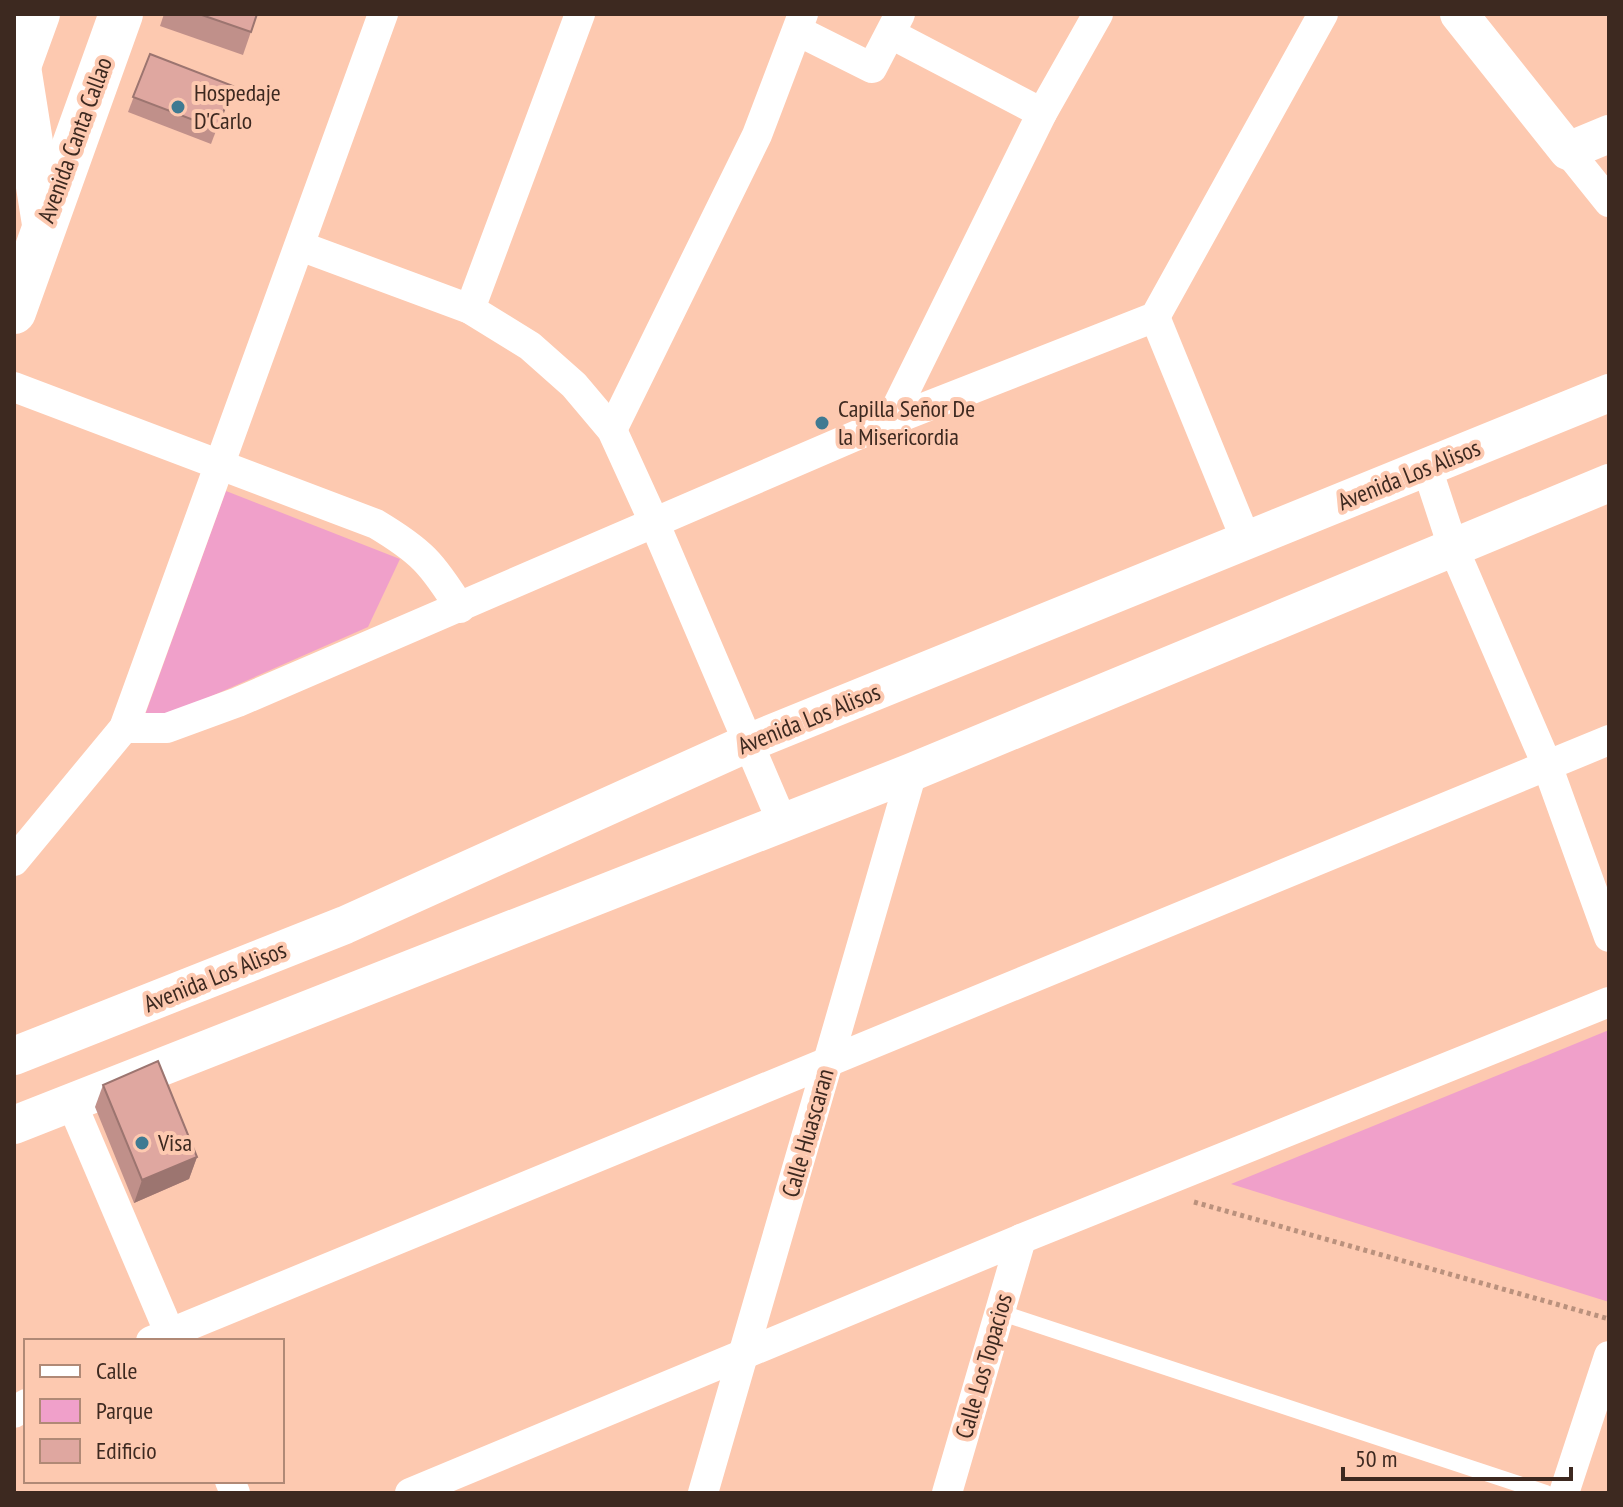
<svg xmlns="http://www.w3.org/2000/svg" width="1623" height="1507" viewBox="0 0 1623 1507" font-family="'PT Sans Narrow',sans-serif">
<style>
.green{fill:#f0a0ca}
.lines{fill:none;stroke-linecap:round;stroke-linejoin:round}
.path{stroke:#ba917d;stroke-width:5;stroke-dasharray:4 4;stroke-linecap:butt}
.service{stroke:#fff;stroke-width:16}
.minor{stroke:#fff;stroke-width:30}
.tertiary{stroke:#fff;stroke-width:38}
.secondary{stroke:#fff;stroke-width:44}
.trunk{stroke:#fff;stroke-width:44}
.wall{fill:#c0908a}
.shaded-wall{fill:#9c7570}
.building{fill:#dfa7a0;stroke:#9c7570;stroke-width:2}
.poi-dot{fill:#3f7a92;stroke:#fdc9b0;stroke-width:3}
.labels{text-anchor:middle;stroke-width:8;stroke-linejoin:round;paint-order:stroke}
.poi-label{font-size:24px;fill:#3d2920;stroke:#fdc9b0;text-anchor:start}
.street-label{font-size:24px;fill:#3d2920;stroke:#fdc9b0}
</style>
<rect width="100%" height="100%" fill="#fdc9b0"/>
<g class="green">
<polygon points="226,491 400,559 368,627 171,714 145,715"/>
<polygon points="1609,1030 1609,1302 1231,1184"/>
</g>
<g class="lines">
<polyline class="path" points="1194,1202 1609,1319"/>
<polyline class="service" points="999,1312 1546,1493"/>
<g class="minor">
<polyline points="798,31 872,68 900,14"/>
<polyline points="891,34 1042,113"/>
<polyline points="1568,151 1609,202"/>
<polyline points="300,246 470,309 530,346 574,385 612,430 654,522 783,824"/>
<polyline points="470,309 580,14"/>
<polyline points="1155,317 1246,540"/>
<path d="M 14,387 L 376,524 C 421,551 432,563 460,608"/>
<polyline points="890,421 1042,113 1098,14"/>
<polyline points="612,430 757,135 803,14"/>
<polyline points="1427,468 1453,547 1547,765 1609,937"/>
<polyline points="124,728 167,728 238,702 890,421 1155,317 1323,14"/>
<polyline points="14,861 124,728 383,14"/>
<polyline points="72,1104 173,1341"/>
<polyline points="151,1341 1609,740"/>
<polyline points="14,1413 26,1404"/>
<polyline points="230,1481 235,1493"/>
<polyline points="410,1493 1021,1239 1609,1002"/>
<polyline points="703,1493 912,772"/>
<polyline points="947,1493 1021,1239"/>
<polyline points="1564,1493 1609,1356"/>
</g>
<g class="tertiary">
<polyline points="1459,14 1568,151 1609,134"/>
<polyline points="14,1056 345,925 748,743 1609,393"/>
<polyline points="14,1125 912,772 1609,483"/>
</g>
<polyline class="secondary" points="14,312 121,14"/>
<g class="trunk">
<polyline points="19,67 44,224"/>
<polyline points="14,80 38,14"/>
</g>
</g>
<g class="wall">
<polygon points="164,14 257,14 243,55 160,26"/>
<polygon points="150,54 233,86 211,144 128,112"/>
<polygon points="103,1085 197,1157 189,1179 134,1203 95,1107"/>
</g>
<polygon class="shaded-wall" points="197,1157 189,1179 134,1203 142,1180"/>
<g class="building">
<polygon points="199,14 257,14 251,32"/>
<polygon points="150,54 233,86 217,129 133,97"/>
<polygon points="158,1061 197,1157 142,1180 103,1085"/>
</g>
<g class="poi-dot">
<circle cx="178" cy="107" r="8"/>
<circle cx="822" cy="423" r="8"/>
<circle cx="142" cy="1143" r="8"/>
</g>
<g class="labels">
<g class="poi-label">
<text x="194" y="101">Hospedaje<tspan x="194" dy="28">D'Carlo</tspan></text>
<text x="838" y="417">Capilla Señor De<tspan x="838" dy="28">la Misericordia</tspan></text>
<text x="158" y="1151">Visa</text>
</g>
<g class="street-label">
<text transform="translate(75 140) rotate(-70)" y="8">Avenida Canta Callao</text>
<text transform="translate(1409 475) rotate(-22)" y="8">Avenida Los Alisos</text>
<text transform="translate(809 719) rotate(-22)" y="8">Avenida Los Alisos</text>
<text transform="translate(215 977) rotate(-22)" y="8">Avenida Los Alisos</text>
<text transform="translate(808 1133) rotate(-74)" y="8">Calle Huascaran</text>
<text transform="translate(984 1366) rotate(-74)" y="8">Calle Los Topacios</text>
</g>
</g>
<rect width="1623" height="1507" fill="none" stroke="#3d2920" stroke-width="32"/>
<rect x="24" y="1339" width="260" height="144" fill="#fdc9b0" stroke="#b08976" stroke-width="2"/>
<rect x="40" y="1365" width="40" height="12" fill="#ffffff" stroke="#b08976" stroke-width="2"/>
<text x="96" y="1379" font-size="24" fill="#3d2920">Calle</text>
<rect x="40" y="1399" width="40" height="24" fill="#f0a0ca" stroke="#b08976" stroke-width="2"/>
<text x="96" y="1419" font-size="24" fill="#3d2920">Parque</text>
<rect x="40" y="1439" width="40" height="24" fill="#dfa7a0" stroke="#b08976" stroke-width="2"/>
<text x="96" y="1459" font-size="24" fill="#3d2920">Edificio</text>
<path d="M1343 1467v12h228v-12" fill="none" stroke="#3d2920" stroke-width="4"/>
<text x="1355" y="1467" font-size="24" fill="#3d2920" stroke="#fdc9b0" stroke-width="6" paint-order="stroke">50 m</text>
</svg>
